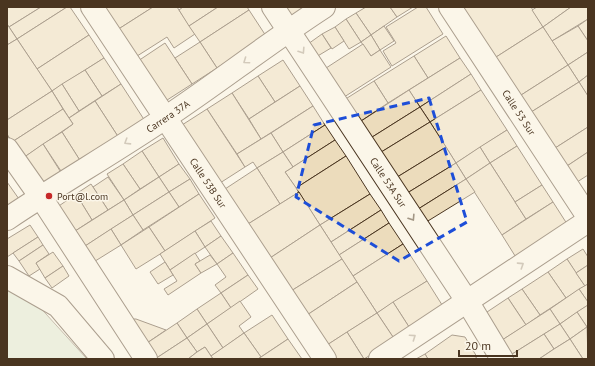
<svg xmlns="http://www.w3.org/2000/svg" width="595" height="366" viewBox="0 0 595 366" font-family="'PT Sans',sans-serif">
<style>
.green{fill:#dce7d0;stroke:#887966}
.building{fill:#ecdcbc;stroke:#4a3520}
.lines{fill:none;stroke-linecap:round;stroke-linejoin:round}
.minor-casing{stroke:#4a3520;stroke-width:24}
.minor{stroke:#fbf6e9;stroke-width:22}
.oneway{stroke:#a29684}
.marked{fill:none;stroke:#1d4ed8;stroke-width:3;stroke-dasharray:8 5;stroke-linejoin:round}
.poi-dot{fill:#c62828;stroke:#fbf6e9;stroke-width:1.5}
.labels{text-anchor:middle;stroke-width:3;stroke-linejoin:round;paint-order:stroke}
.street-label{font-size:10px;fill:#4a3520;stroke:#fbf6e9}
.poi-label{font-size:10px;fill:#4a3520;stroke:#fbf6e9;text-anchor:start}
</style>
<rect width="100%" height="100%" fill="#fbf6e9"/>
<polygon class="green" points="7,288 36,303 87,359 7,359"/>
<g class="building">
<polygon points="7,7 41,7 9,27 7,24"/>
<polygon points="41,7 67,7 17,39 9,27"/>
<polygon points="67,7 70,7 89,35 37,69 17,39"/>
<polygon points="102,7 153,7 117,30"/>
<polygon points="153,7 177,7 195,34 174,48 167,37 134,58 117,30"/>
<polygon points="183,7 218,7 189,26 179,10"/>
<polygon points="218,7 247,7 249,10 200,42 189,26"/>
<polygon points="285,7 313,7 293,20"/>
<polygon points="366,7 390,7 397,17 371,35 356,13"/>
<polygon points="390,7 413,7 397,17"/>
<polygon points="418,7 426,7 443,34 392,66 383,51 396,43 386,27"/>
<polygon points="458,7 531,7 543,27 493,59"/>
<polygon points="537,7 571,7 543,27 532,10"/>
<polygon points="571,7 588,7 588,19 552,41 543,27"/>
<polygon points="249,10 266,36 217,68 200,42"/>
<polygon points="356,13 371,35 361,42 346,19"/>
<polygon points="346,19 361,42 349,49 335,27"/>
<polygon points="588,19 588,41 578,26"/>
<polygon points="7,24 17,39 7,45"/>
<polygon points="384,26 394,41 380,50 371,35"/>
<polygon points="578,26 588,41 588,52 568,65 552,41"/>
<polygon points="335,27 344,41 332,49 322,34"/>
<polygon points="543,27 568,65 518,97 493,59"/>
<polygon points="322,34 331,48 316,57 308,44"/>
<polygon points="89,35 104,58 52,91 37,69"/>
<polygon points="371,35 380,50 371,56 361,42"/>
<polygon points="446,36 460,58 428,78 414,56"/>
<polygon points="17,39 52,91 7,120 7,45"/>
<polygon points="200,42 217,68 192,84 175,58"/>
<polygon points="165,43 192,84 164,102 138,61"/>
<polygon points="363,44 371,56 380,50 391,67 341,99 323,70"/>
<polygon points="588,52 588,75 579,82 568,65"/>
<polygon points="414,56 428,78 388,103 374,81"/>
<polygon points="104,58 121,84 102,96 85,70"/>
<polygon points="460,58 471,74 420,107 409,90"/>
<polygon points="283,60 300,86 275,102 258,76"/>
<polygon points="568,65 579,82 528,114 518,97"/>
<polygon points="85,70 102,96 79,111 62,84"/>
<polygon points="471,74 481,90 430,122 420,107"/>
<polygon points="588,75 588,95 587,95 579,82"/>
<polygon points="258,76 275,102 249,119 232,93"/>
<polygon points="374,81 388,103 358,123 344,100"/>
<polygon points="579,82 588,96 588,127 552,150 528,114"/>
<polygon points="62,84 79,111 69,118 52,91"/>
<polygon points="121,84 145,121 119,138 95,101"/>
<polygon points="300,86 313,106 261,139 249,119"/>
<polygon points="409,90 420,107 369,139 358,123"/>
<polygon points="481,90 507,130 456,163 430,122"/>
<polygon points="52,91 63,109 12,142 7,134 7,120"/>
<polygon points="232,93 261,139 237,154 207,109"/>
<polygon points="95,101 119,138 81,162 62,132 73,124 69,118"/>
<polygon points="313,106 325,125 283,152 271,133"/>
<polygon points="420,107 430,122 378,154 369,139"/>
<polygon points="63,109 73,124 23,158 12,142"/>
<polygon points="207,109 245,167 220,183 182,125"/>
<polygon points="430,122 446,147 394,179 378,154"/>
<polygon points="325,125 335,140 293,167 283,152"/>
<polygon points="588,127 588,152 564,168 552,150"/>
<polygon points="507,130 517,146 490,163 480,147"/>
<polygon points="62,132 81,162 63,174 43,144"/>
<polygon points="271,133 283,152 257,168 253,162 245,167 237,154"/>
<polygon points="163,138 179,164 159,177 142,151"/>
<polygon points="335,140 346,156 296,188 285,172"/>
<polygon points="43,144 62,174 42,187 23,158"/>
<polygon points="517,146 542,185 515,202 490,163"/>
<polygon points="446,147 456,163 404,195 394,179"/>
<polygon points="480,147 490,163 466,179 456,163"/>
<polygon points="142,151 159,177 140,189 123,164"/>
<polygon points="283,152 293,167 285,172 299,192 280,204 257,168"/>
<polygon points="588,152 588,175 574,184 564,168"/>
<polygon points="346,156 370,194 320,225 296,188"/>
<polygon points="456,163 466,179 415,211 404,195"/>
<polygon points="490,163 526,219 502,235 466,179"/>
<polygon points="123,164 140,189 124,200 107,174"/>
<polygon points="179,164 190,179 169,192 159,177"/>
<polygon points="257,168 280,204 248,224 225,189"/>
<polygon points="108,177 124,200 108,210 93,187"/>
<polygon points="159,177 169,192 133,215 124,200"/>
<polygon points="190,179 199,194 179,207 169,192"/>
<polygon points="466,179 475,192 423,224 415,211"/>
<polygon points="7,182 19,199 7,207"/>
<polygon points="91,184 108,210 92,220 76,194"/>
<polygon points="542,185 553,202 526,219 515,202"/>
<polygon points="169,192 179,207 143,230 133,215"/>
<polygon points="299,192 320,225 270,258 248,224"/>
<polygon points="76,194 92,220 72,233 56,208"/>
<polygon points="199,194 215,218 165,251 149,227"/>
<polygon points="370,194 381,210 331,242 320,225"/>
<polygon points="124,200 133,215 82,248 72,233"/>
<polygon points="553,202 569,227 517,259 502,235"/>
<polygon points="381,210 389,223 339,255 331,242"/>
<polygon points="133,215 143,230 121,245 111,229"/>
<polygon points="211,221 221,236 205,247 195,231"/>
<polygon points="389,223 403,244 353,276 339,255"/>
<polygon points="30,225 38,237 7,257 7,239"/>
<polygon points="320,225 342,259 291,291 270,258"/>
<polygon points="149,227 165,251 136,269 121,245"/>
<polygon points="111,229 121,245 92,263 82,248"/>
<polygon points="195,231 205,247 170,270 160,254"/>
<polygon points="221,236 233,253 217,264 205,247"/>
<polygon points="38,237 43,245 19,261 13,253"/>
<polygon points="403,244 427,281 377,313 353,276"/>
<polygon points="43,245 49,254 36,263 40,269 29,276 19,261"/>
<polygon points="583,249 588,257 588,265 576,273 567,259"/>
<polygon points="53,252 63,266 45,278 36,263"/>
<polygon points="195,253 200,261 195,264 201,273 168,295 164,289 177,281 170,270"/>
<polygon points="233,253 248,275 221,293 215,285 226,277 217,264"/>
<polygon points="210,255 217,264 201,273 195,264"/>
<polygon points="342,259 357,282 307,315 291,291"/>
<polygon points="567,259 585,286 566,298 548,272"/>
<polygon points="165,262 173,275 158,284 150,272"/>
<polygon points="588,265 588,284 585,286 576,273"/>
<polygon points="63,266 69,276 52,288 45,278"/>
<polygon points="548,272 566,298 540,315 522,289"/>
<polygon points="248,275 258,289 231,308 221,293"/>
<polygon points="427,281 444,308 411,330 393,302"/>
<polygon points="357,282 377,313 327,345 307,315"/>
<polygon points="588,284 588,302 579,289"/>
<polygon points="522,289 540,315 526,325 508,298"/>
<polygon points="579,289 588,302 588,305 560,324 550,309"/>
<polygon points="221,293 231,308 207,324 197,309"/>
<polygon points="508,298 526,325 499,342 486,316 487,312"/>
<polygon points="240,301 251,317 239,326 244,333 223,348 207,324"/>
<polygon points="393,302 411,330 395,340 377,313"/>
<polygon points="588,305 588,327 587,327 577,312"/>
<polygon points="197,309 207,324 187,338 177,323"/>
<polygon points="550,309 560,324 509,356 499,342"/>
<polygon points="577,312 587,327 570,339 560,324"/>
<polygon points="377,313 395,340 364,359 347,332"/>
<polygon points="272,315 288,339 261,357 244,333"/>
<polygon points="132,319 136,319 166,330 144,345"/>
<polygon points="177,323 187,338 155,359 144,345"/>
<polygon points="207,324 223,348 211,356 205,347 197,352 187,338"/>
<polygon points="560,324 570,339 554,349 544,334"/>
<polygon points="587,327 588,359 583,359 570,339"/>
<polygon points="347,332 364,359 336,359 327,345"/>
<polygon points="244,333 261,357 258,359 213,359 211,356"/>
<polygon points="544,334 554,349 539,359 511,359 509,356"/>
<polygon points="452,335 465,337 477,357 474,359 428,359 425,354"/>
<polygon points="187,338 197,352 188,359 155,359"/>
<polygon points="288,339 302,359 258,359"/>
<polygon points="570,339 583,359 539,359 554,349"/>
<polygon points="205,347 213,359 188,359 197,352"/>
<polygon points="425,354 428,359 416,359"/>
</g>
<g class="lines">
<g class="minor-casing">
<g id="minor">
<path id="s1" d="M 92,7 L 325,359"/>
<path id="s2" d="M 273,7 L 467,301 L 502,359"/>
<path id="s3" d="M 450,7 L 588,217"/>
<polyline points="7,149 40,196 146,359"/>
<path id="s4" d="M 7,219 C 59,184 113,153 165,118 C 219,82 270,42 324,7"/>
<polyline points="7,277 58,306 103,359"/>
<polyline points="380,359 588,221"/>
</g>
</g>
<use href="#minor" class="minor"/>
</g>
<defs><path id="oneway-chevron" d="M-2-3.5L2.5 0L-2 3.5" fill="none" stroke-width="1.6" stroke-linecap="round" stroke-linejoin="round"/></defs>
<g class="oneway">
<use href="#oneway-chevron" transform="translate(302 51) rotate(57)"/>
<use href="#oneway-chevron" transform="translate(246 61) rotate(145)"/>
<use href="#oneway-chevron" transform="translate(127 142) rotate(148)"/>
<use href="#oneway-chevron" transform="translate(412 218) rotate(57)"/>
<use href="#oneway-chevron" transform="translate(521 265) rotate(-33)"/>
<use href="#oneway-chevron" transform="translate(413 337) rotate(-34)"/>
</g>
<path d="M0 0H595V366H0ZM 429,98 L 467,222 L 399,261 L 296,197 L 314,125 Z" fill="#fbf6e9" fill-opacity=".55" fill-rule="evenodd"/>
<path class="marked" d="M 429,98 L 467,222 L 399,261 L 296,197 L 314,125 Z"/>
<circle class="poi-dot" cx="49" cy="196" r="4"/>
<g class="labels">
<g class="street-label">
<text dy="4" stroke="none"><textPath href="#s3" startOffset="126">Calle 53 Sur</textPath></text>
<text dy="4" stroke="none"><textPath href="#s4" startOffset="191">Carrera 37A</textPath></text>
<text dy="4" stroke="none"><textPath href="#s1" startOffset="211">Calle 53B Sur</textPath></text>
<text dy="4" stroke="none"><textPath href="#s2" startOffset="210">Calle 53A Sur</textPath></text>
</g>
<g class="poi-label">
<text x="57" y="200">Port@l.com</text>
</g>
</g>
<rect width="595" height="366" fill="none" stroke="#4a3520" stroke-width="16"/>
<path d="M459 350v6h58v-6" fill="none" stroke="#4a3520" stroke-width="2"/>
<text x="465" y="350" font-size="12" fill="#4a3520" stroke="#fbf6e9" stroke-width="3" paint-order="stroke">20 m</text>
</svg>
